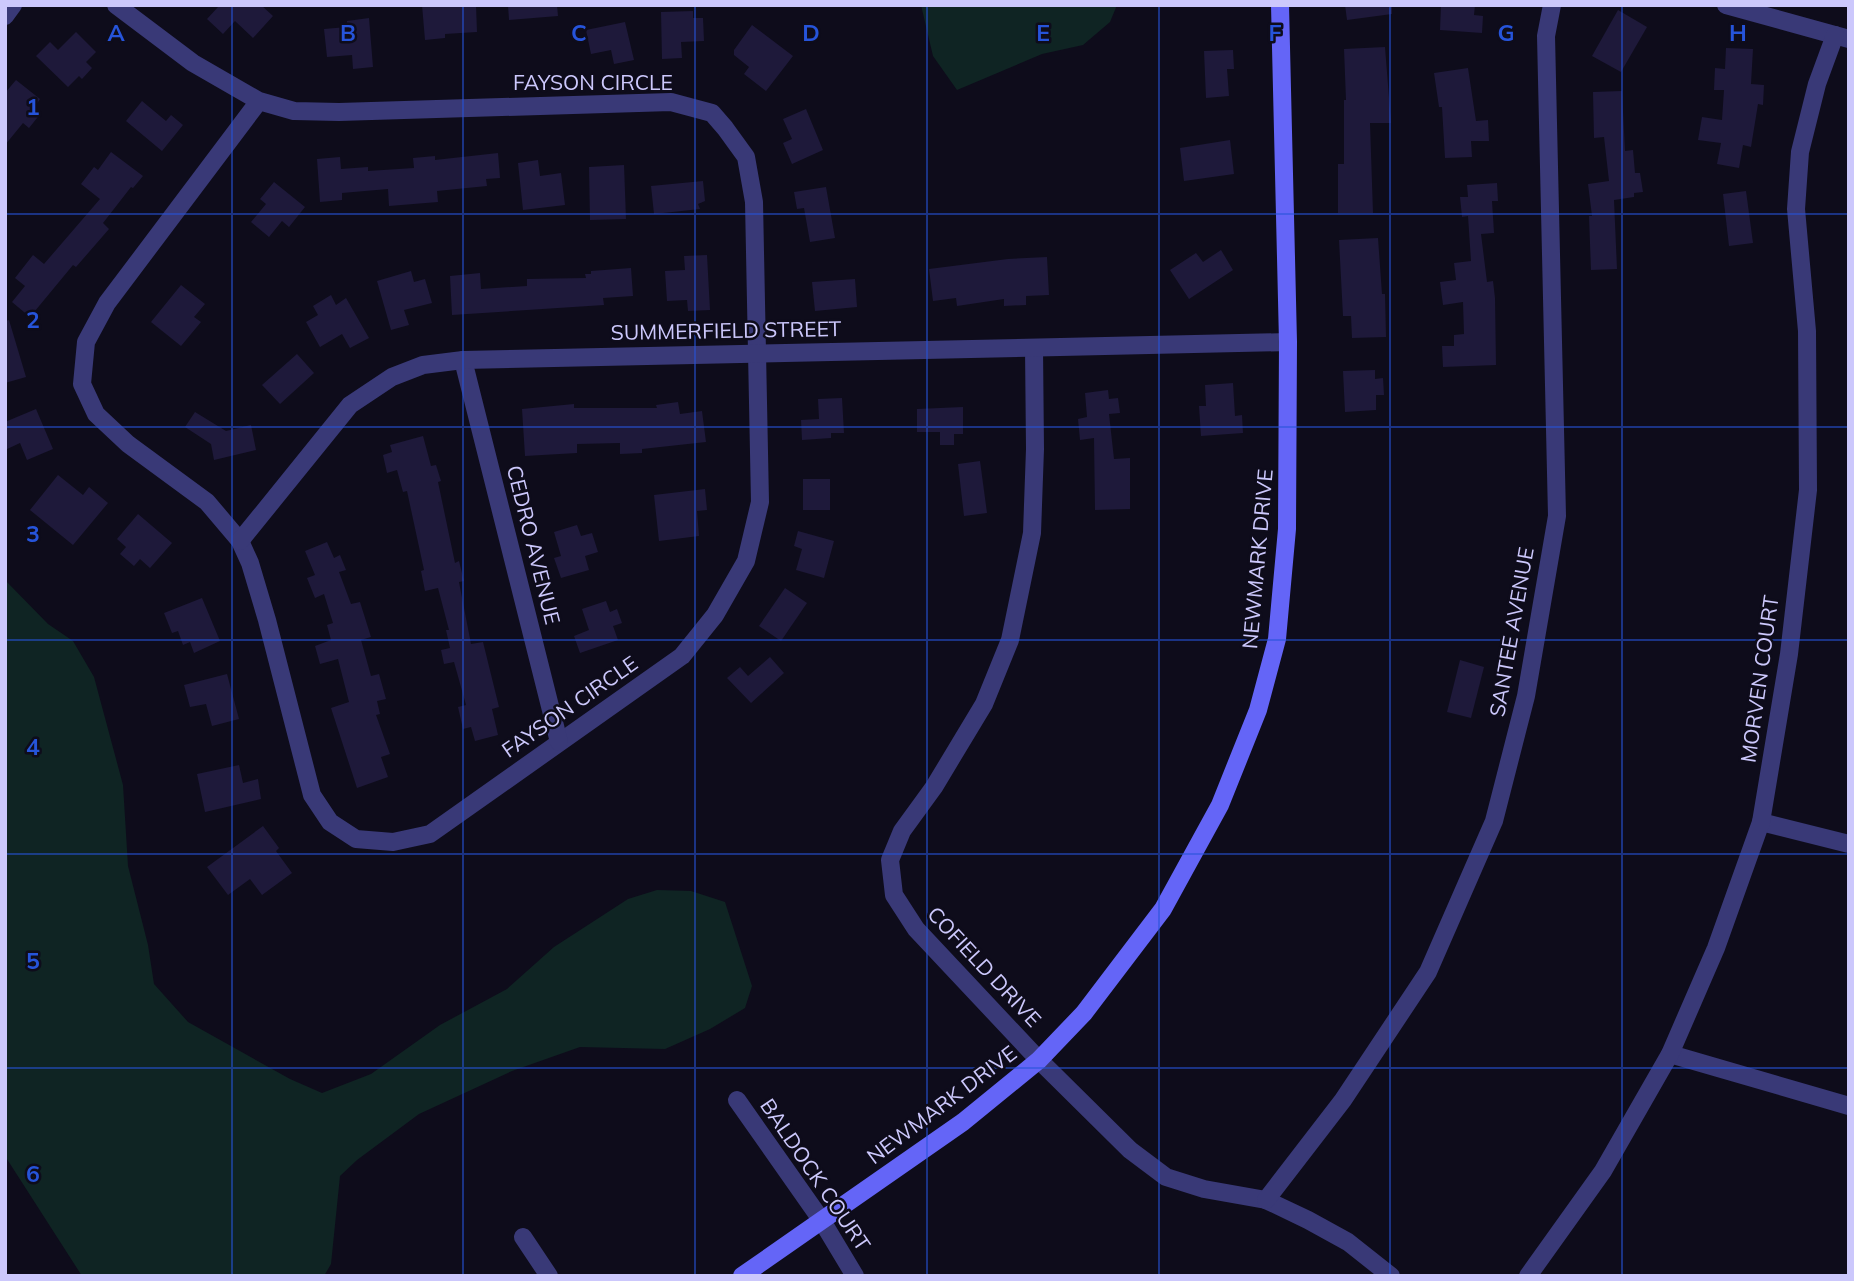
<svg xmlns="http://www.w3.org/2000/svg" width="1854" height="1281" viewBox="0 0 1854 1281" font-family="Mulish,sans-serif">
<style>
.green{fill:#0f2423}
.building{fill:#1e193a}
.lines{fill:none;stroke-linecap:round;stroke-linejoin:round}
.street{stroke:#393977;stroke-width:18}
.secondary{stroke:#6465f7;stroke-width:18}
.grid{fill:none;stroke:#2654da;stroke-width:2;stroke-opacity:0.55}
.labels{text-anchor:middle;stroke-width:5;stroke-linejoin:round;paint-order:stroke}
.street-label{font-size:21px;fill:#ccc8fc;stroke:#0e0c1b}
.grid-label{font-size:23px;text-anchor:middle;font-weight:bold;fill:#2654da;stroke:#0e0c1b;stroke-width:5;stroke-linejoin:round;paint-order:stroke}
</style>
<rect width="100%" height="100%" fill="#0e0c1b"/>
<g class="green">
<polygon points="921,5 1117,5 1110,22 1083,45 1042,54 957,90 933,56"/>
<polygon points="5,580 48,624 73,641 94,677 123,785 128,866 148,945 154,984 188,1022 290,1079 322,1093 371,1074 440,1025 507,989 554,947 628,899 657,890 691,891 725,902 752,986 745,1008 710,1029 665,1049 580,1047 512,1071 419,1114 357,1160 340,1176 331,1264 324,1276 82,1276 5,1156"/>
</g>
<g class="building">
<polygon points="217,5 261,5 273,16 253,38 235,21 223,34 207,19 218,7"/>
<polygon points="422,5 476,5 477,32 445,34 445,38 425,40"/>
<polygon points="508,5 557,5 558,16 509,20"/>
<polygon points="1345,5 1392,5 1392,14 1347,20"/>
<polygon points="1441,5 1475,5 1474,15 1483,16 1482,33 1440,30"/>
<polygon points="1618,10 1647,27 1621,72 1592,56"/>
<polygon points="693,11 693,18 703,18 704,41 681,42 682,58 662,59 661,12"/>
<polygon points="369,18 373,67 353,69 352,55 327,57 324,29 347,27 347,21"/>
<polygon points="625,22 634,60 614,64 611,50 591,54 586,30"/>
<polygon points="752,25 793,56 766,91 744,74 749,67 734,55 734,50"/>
<polygon points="76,32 96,52 86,62 92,68 82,79 79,76 68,87 36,56 50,42 58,50"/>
<polygon points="1385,47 1391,123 1370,123 1373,213 1338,213 1338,164 1344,164 1344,100 1346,100 1344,49"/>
<polygon points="1726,48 1753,49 1751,84 1764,85 1763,105 1758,104 1751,147 1743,145 1739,168 1717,164 1721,143 1698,140 1702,117 1722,120 1724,90 1714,90 1715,68 1725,69"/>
<polygon points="1233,50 1234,69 1227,69 1229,96 1206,98 1204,51"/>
<polygon points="1468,68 1476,121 1488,120 1489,141 1471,141 1472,157 1445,158 1442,107 1439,107 1434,73"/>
<polygon points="16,80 40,99 34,108 41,113 29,128 23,123 5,145 5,93"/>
<polygon points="1622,91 1625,151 1633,150 1635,173 1640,173 1643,192 1634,193 1634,197 1614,200 1617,269 1591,270 1589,216 1592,216 1588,184 1609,181 1604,137 1594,138 1593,92"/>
<polygon points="142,101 166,121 171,115 183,125 162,151 126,121"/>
<polygon points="806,109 823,150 792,164 783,143 792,139 783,119"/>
<polygon points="1230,140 1234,174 1184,181 1180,148"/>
<polygon points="111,152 143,176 133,188 131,187 103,223 109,229 76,267 73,265 30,317 12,302 25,286 15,278 33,255 44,264 100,199 81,184 94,167 98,170"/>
<polygon points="498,153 500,178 486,179 487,186 437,191 438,202 389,206 388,189 342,193 342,200 320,202 317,159 340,157 341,169 368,167 368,171 414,168 413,158 435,156 435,160"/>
<polygon points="538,160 540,176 561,173 565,205 523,210 518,163"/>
<polygon points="624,165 626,219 590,220 589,167"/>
<polygon points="703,181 705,201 698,204 700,209 654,214 651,186"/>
<polygon points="274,182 305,207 289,227 282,221 269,237 251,222 266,204 260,199"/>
<polygon points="1497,183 1498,201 1492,201 1494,233 1481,234 1487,282 1493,281 1495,298 1496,365 1443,367 1442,346 1454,346 1454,335 1464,334 1463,302 1443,305 1440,282 1456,280 1454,263 1471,261 1468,216 1462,217 1460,197 1468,197 1467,185"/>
<polygon points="826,187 835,238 810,242 804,208 797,209 794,192"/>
<polygon points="1746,191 1753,243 1729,246 1723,194"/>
<polygon points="1378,238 1382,294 1385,294 1386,337 1352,338 1351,316 1343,316 1339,240"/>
<polygon points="1221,250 1233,270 1189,299 1170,270 1196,253 1203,262"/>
<polygon points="707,255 710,310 688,311 687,300 667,301 665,271 685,270 684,256"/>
<polygon points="1047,257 1049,295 1026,296 1026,305 1004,306 1004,299 957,306 956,298 933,301 929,269 1008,259"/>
<polygon points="631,268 633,296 603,298 604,305 452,315 450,276 480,273 481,289 527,286 527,279 586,278 585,274 591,274 591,271"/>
<polygon points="411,271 414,282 425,279 432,303 404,310 409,325 391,330 377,281"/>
<polygon points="855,279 857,307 815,311 812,282"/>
<polygon points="181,285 205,304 194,317 201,322 181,346 151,322"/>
<polygon points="331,295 336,305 346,298 369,338 350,348 342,334 320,347 306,322 318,315 313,306"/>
<polygon points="9,320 26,377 5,383 5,321"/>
<polygon points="297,354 314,373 280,404 262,385"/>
<polygon points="1375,370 1375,379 1383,378 1384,395 1376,395 1376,410 1345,412 1343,371"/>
<polygon points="1233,383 1235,416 1242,415 1243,433 1201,436 1199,406 1206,406 1205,385"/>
<polygon points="1108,390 1109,399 1118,398 1120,413 1109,414 1114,459 1130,458 1130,509 1095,510 1094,438 1080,440 1078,419 1087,417 1085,393"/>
<polygon points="842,398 844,433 831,433 831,438 802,440 801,420 819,419 818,399"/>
<polygon points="678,402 680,414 702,411 706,442 642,449 642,453 620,454 620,443 577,444 577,453 525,456 522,409 574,404 574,408 657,408 656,405"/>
<polygon points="963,407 963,434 954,434 954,445 940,445 940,432 917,432 917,409"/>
<polygon points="36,409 53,449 27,460 20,443 5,450 5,422"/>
<polygon points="195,412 226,431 251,425 256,450 214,460 211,444 185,427"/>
<polygon points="423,436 431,466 436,465 441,481 438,482 455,563 459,561 464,581 459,582 471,644 483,642 499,707 492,709 498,735 475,741 471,727 463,729 458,707 466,705 454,662 444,664 441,650 450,648 446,630 449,630 438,588 425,591 421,571 424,570 407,491 403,492 397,470 387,473 383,455 392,452 390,445"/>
<polygon points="980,461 987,513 964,516 958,464"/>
<polygon points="58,475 83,495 89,487 108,503 73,545 30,510"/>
<rect x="803" y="479" width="27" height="31"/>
<polygon points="705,489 707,510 697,511 699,536 659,541 654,495"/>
<polygon points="138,514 172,543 150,568 140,559 134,566 120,554 126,547 117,539"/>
<polygon points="577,525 581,536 592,533 598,552 585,556 589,570 561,578 554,558 561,556 554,532"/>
<polygon points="798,531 834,541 824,578 796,570 802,549 794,546"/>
<polygon points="327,542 334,558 340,555 346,570 339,572 351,604 360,602 371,637 361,640 371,676 379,674 386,699 377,701 380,714 376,715 390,754 381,757 388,777 357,788 331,708 349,702 338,659 320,664 315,646 331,640 327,625 333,623 324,594 315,598 307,578 315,575 305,551"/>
<polygon points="785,588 807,603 781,641 759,626"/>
<polygon points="202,598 220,641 194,653 190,642 183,645 178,631 172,633 164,613"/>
<polygon points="606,601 610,612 617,609 622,623 613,626 618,640 580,653 574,636 589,630 582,609"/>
<polygon points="770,657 784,673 751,703 727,678 740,667 748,676"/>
<polygon points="1460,660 1484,667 1471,718 1447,712"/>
<polygon points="227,674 239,719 212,726 206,704 190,707 184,685"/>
<polygon points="239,765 243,783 258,779 261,799 205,812 197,774"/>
<polygon points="263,826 279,848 276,851 292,873 262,895 250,879 228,895 207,867"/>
</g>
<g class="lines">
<g class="street">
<polyline points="116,5 193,63 259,101 294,111 339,112 671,102 712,113 725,128 746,157 754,202 760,502 746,561 715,615 682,656 430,834 393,842 356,839 330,822 312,795 267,620 250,563 240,541 207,502 128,444 96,414 82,384 86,342 107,303 259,101"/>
<polyline points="1726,5 1849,39"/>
<polyline points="5,16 13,5"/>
<polyline points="1034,348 1035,449 1032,533 1010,640 984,704 934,787 902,831 890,860 894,895 916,929 1039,1060 1130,1150 1166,1177 1204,1189 1266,1200 1308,1220 1348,1242 1391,1276"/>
<polyline points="463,360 559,742"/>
<polyline points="240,541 350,405 392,377 423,365 463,360 1288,342"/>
<polyline points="1761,822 1849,844"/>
<polyline points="1670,1054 1849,1106"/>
<polyline points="737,1100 822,1221 855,1276"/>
<polyline points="1266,1200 1343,1100 1428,972 1494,821 1526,696 1557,516 1546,36 1552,5"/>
<polyline points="523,1237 549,1276"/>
<polyline points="1528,1276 1603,1171 1670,1054 1716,948 1761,822 1789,654 1808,490 1807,331 1796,209 1800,152 1817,84 1835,35"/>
</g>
<polyline class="secondary" points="742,1276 963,1122 1039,1060 1084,1013 1163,909 1220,805 1258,710 1277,639 1287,529 1288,342 1280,5"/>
</g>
<path class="grid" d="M 232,5 L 232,1276M 463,5 L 463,1276M 695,5 L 695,1276M 927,5 L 927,1276M 1159,5 L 1159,1276M 1390,5 L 1390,1276M 1622,5 L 1622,1276M 5,214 L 1849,214M 5,427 L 1849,427M 5,640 L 1849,640M 5,854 L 1849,854M 5,1068 L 1849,1068"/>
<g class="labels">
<g class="street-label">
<text x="593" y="90">FAYSON CIRCLE</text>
<text transform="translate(726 331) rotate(-1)" y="7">SUMMERFIELD STREET</text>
<text transform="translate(533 545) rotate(76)" y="7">CEDRO AVENUE</text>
<text transform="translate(1258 559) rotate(-85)" y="7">NEWMARK DRIVE</text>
<text transform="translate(1512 632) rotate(-80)" y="7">SANTEE AVENUE</text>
<text transform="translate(1760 679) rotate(-82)" y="7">MORVEN COURT</text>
<text transform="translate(570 707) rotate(-35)" y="7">FAYSON CIRCLE</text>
<text transform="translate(984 967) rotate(47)" y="7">COFIELD DRIVE</text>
<text transform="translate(942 1105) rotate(-37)" y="7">NEWMARK DRIVE</text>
<text transform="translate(815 1175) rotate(56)" y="7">BALDOCK COURT</text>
</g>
</g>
<g class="grid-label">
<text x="116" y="41">A</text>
<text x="348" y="41">B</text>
<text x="579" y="41">C</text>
<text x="811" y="41">D</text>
<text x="1043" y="41">E</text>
<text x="1275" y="41">F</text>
<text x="1506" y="41">G</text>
<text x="1738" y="41">H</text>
<text x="33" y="115">1</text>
<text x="33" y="328">2</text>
<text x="33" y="542">3</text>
<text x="33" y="755">4</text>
<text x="33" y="969">5</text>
<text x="33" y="1182">6</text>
</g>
<rect width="1854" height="1281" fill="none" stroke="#ccc8fc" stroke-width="14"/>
</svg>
